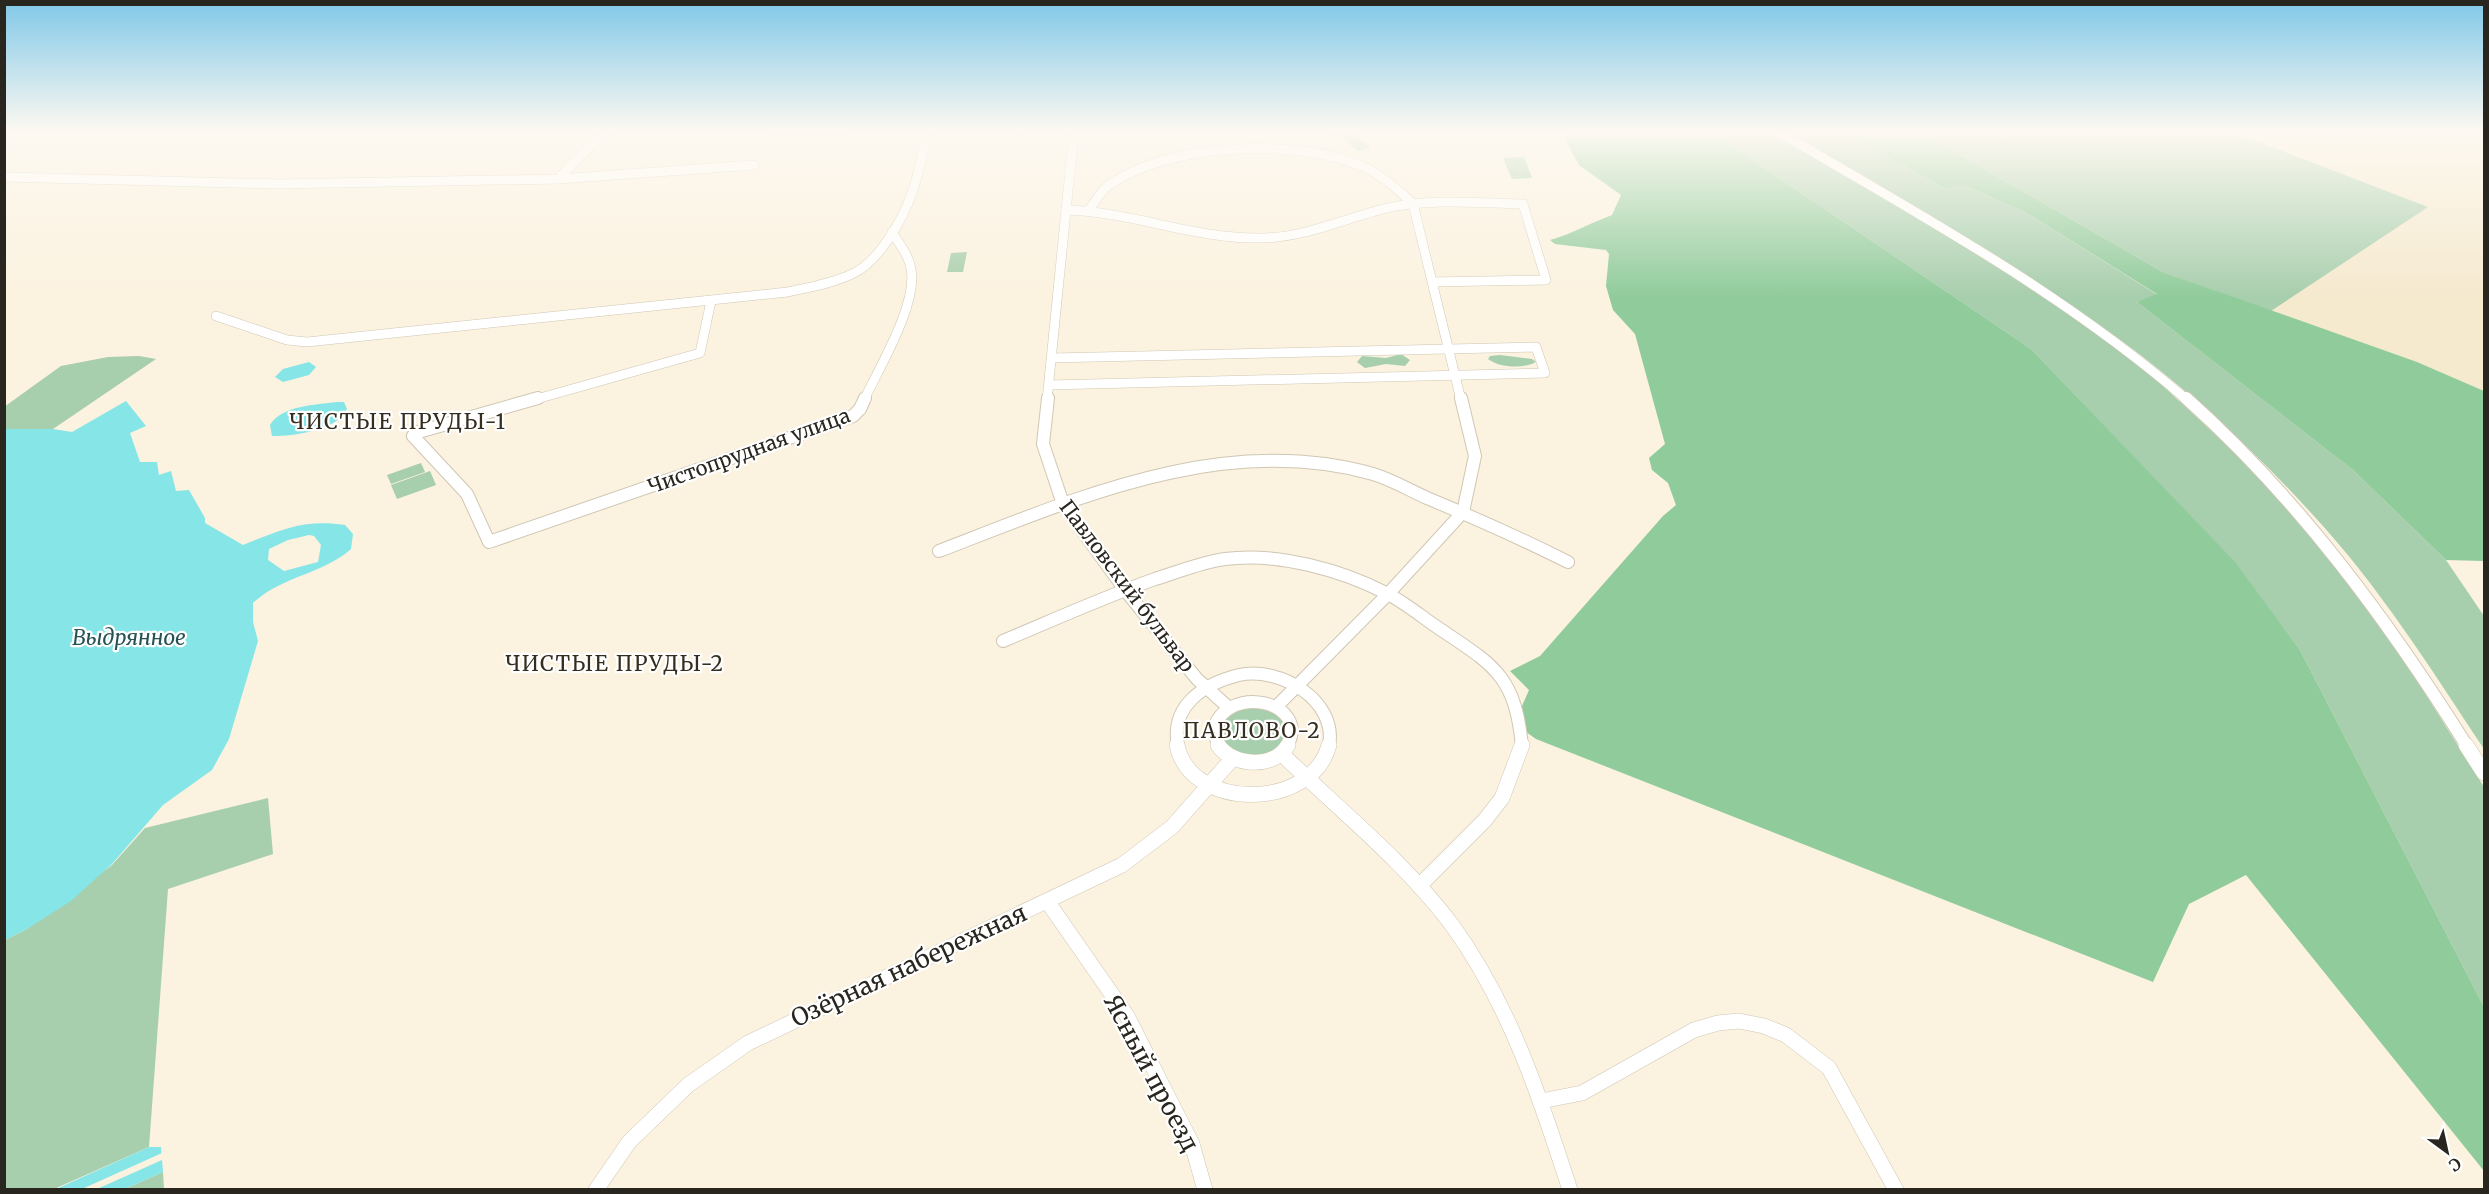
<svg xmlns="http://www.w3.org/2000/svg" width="2489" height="1194" viewBox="0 0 2489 1194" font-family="Merriweather,serif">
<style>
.built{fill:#f5e9ce}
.green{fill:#a7cead}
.forest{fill:#90cb9b}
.water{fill:#85e5e7;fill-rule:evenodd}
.pier{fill:#fbf2df}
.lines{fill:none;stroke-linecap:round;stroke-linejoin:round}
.minor-far2-casing{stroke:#cfc7b4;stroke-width:10}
.minor-far1-casing{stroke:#cfc7b4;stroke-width:14}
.minor-casing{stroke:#cfc7b4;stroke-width:16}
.minor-far2{stroke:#fff;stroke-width:9}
.minor-far1{stroke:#fff;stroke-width:12}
.minor{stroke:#fff;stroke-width:15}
.labels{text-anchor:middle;stroke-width:4.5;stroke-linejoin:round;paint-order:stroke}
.street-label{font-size:20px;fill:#29261f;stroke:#fff}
.neighbourhood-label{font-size:21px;letter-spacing:1.5px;fill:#352e1f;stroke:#fff}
.water-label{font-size:21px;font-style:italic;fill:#275253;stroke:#fff}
.near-street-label{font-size:24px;fill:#29261f;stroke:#fff}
</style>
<rect width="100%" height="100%" fill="#fbf2df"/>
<g class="built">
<polygon points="770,131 861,131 769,140"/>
<polygon points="2230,131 2484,131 2484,391 2417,362 2271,311 2305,287"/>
</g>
<g class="green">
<polygon points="1342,131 1350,131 1371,147 1358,151 1335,133"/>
<polygon points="1710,131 1770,131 1951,236 2110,342 2162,385 2234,452 2341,567 2399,652 2484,787 2484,1007 2300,650 2234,562 2031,349"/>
<path d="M 1783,131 L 1841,131 L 1946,189 L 1963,185 L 2025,212 L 2158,295 L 2137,302 L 2353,470 L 2446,560 L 2484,616 L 2484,749 C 2431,669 2379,586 2313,515 C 2255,451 2189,390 2119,339 C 2012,261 1897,197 1783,131 Z"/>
<polygon points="1934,131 1988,131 2002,138 2017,131 2230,131 2428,207 2271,311 2163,272 1925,135"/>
<polygon points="1524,157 1532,178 1512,179 1503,158"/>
<polygon points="967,252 963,272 947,272 951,253"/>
<polygon points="1401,354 1410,360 1405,366 1386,364 1365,368 1357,362 1362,356 1386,358"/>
<path d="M 1500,355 L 1532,359 L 1536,362 C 1523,369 1500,368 1488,359 L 1490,356 Z"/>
<polygon points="139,356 156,359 53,429 5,429 4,407 61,366 108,357"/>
<polygon points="421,463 425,472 391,484 387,475"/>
<polygon points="430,471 436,485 397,499 391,485"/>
<path d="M 1245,706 C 1259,708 1276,707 1283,721 C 1286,727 1286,732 1283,739 C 1270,775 1199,747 1225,717 C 1229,713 1240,709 1245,706 Z"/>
<polygon points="268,798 273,854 168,889 149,1147 54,1189 5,1190 5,940 27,929 112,865 145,828"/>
<polygon points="163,1172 164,1189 125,1189"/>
</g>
<g class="forest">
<path d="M 1572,131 L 1710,131 L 2031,349 L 2235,562 L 2300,650 L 2484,1007 L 2484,1171 L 2246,875 L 2189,904 L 2153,982 L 1536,739 L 1522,729 L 1522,706 L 1529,690 L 1510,671 L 1540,656 L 1663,516 L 1676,505 L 1668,483 L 1652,470 L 1649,458 L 1665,444 L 1635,334 L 1613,310 L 1606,286 L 1609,254 L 1606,250 L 1555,244 L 1550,240 C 1572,234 1590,223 1612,215 L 1621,195 L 1579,165 L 1565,139 Z"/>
<polygon points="1841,131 1914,131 1925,135 2163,272 2417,362 2484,391 2484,561 2446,560 2353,470 2137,302 2157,294 2025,212 1963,185 1946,189"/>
</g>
<g class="water">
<polygon points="309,362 316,367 309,375 283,382 275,377 283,369"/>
<path d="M 126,401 L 146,426 L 130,433 L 140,462 L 157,462 L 159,475 L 171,471 L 176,491 L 189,490 L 205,518 L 205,523 L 243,545 C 281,530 303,519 345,525 L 353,534 L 351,549 C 323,574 282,576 253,603 L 253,622 L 258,641 L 229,739 L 212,770 L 163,805 L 112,864 L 71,901 L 27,929 L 5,940 L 5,429 L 53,429 L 72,432 ZM 309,535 L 314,536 L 321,545 L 318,562 L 284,571 L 268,560 L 269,549 L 288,540 Z"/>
<path d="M 337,402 L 344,402 L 347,409 C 337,431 293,436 272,436 L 270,425 C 282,405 316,405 337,402 Z"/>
<polygon points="149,1147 161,1147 163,1172 125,1189 54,1190"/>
</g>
<polygon class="pier" points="162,1153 162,1160 97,1189 82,1189"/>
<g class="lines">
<g class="minor-far2-casing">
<g id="minor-far2">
<path d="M 1777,131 C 1919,214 2062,292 2187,400"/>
<polyline points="4,177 279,184 558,179 605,131"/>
<polyline points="558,179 754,165"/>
<path d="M 1066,210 C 1133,212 1197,240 1264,238 C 1306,237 1346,218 1387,208 C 1432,198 1478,203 1523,204 L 1546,280 L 1433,282"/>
<path d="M 1089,210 C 1095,202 1101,191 1109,185 C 1169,143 1295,138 1362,166 C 1382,175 1398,189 1413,204 L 1461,400"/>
<path d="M 216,316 L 287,340 L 307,342 L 788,292 C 810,287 834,283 854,273 C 879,261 903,219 912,193 C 919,173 923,151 928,131"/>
<polyline points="1049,385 1545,373 1536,347 1052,358"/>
<polyline points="533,400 700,353 711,301"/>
<path d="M 864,400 C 879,368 918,304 911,269 C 909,255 899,244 892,232"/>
<polyline points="1047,400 1074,131"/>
</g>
</g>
<g class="minor-far1-casing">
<g id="minor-far1">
<polyline points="538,398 415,433 413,436 467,494 489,542 853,416 860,409 865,398"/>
<polyline points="1048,398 1043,444 1063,504 1125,590 1197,679 1228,707"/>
<path d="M 2186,398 C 2299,499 2387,619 2467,746"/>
<path d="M 939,551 C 1077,498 1224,432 1373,474 C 1393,480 1409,490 1427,498 C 1475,518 1522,539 1568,562"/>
<path d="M 1003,641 C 1053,620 1104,597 1155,579 C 1178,572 1202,562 1225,559 C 1277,552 1342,570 1388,594 C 1405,603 1421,616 1437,627 C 1493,665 1515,674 1522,746"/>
<polyline points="1277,706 1388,594 1463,512 1475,456 1461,398"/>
<path d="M 1178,746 C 1170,706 1203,684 1239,675 C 1279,666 1338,700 1329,746"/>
<path d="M 1219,746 L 1213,731 C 1226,681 1312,702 1287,746"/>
</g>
</g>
<g class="minor-casing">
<g id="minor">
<path d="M 1177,745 C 1190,811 1312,811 1329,745"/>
<path d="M 1218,745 C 1233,767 1275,769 1288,745"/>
<polyline points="2466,745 2484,773"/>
<path d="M 1282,754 C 1339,810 1404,861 1452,925 C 1510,1005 1540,1097 1570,1190"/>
<polyline points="1419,886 1485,820 1502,798 1522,745"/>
<polyline points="1047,901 1127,1016 1192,1144 1205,1190"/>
<polyline points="1541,1101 1582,1093 1694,1030 1718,1023 1739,1021 1764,1026 1786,1035 1829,1068 1896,1190"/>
<polyline points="596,1190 629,1142 688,1085 748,1043 1122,865 1172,827 1233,758"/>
</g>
</g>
<use href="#minor-far2" class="minor-far2"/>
<use href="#minor-far1" class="minor-far1"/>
<use href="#minor" class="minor"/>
</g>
<linearGradient id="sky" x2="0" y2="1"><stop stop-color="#80c8e8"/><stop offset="0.44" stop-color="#fdf9f1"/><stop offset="1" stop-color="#fdf9f1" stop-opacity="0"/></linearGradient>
<rect width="2489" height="298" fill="url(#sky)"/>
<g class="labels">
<g class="street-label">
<text transform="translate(749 451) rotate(-20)" y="7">Чистопрудная улица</text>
<text transform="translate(1127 586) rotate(53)" y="7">Павловский бульвар</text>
</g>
<g class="neighbourhood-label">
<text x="398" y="429">ЧИСТЫЕ ПРУДЫ-1</text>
<text x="615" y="671">ЧИСТЫЕ ПРУДЫ-2</text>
<text x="1252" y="738">ПАВЛОВО-2</text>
</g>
<g class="water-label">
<text x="129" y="645">Выдрянное</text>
</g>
<g class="near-street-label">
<text transform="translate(909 966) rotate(-25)" y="8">Озёрная набережная</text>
<text transform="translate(1151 1073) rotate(62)" y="8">Ясный проезд</text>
</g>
</g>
<rect width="2489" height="1194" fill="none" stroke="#29261f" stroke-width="12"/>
<g transform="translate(2447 1152) rotate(147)" stroke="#ffffff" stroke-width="4.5" paint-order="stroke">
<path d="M0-4.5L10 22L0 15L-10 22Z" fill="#29261f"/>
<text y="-9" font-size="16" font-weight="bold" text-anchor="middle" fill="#29261f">С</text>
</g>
</svg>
